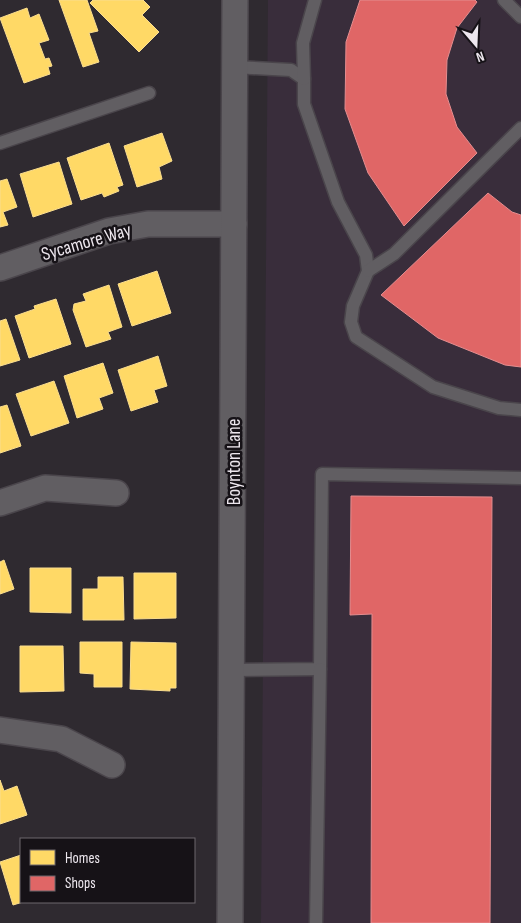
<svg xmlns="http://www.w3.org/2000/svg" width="521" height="923" viewBox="0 0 521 923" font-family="'Sofia Sans Condensed',sans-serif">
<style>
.built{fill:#392d3b}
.homes{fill:#ffd966;stroke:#fadd8f}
.shops{fill:#e06666;stroke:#e48d8f}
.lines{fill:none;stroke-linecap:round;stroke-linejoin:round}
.lane-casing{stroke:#4a454b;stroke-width:15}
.street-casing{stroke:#4a454b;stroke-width:28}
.lane{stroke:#615e62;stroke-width:12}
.street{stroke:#615e62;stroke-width:25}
.labels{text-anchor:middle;stroke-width:5;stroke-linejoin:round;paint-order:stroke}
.street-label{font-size:19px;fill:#ede7ee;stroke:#161217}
</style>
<rect width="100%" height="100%" fill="#2f2a30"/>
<polygon class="built" points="268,0 521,0 521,923 261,923"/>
<g class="homes">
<polygon points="59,0 87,0 98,31 89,33 99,62 83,67"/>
<polygon points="93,0 143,0 150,7 142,15 159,32 139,52 90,3"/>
<polygon points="27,8 30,18 39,14 49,40 39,43 45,59 49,58 52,66 48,67 50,74 24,83 0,18"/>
<polygon points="162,133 172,161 159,167 162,179 137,187 124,146"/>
<polygon points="109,143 123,185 117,187 119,191 104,197 102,193 81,200 67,158"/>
<polygon points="59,162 72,204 33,217 20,174"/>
<polygon points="7,179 17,207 3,212 8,225 0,227 0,181"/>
<polygon points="157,271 171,313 132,326 118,284"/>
<polygon points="109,285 122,327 108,332 111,339 86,347 73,310 74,304 86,301 83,294"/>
<polygon points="56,299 71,344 29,358 15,316 35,309 34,306"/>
<polygon points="6,319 20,360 0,366 0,321"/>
<polygon points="158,356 167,386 154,390 158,402 131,411 118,370"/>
<polygon points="103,363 113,393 99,398 103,409 77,418 64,376"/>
<polygon points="54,381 69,423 31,436 16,394"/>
<polygon points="7,405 21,446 0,453 0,407"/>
<polygon points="4,560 14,589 0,594 0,562"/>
<polygon points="30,568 71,568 71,613 30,612"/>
<polygon points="134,573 176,573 176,618 134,619"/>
<polygon points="98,577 123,577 124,620 83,620 83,589 98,589"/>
<polygon points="80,642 122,642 122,687 94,687 94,674 80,673"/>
<polygon points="131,642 176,643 176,688 170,688 170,691 130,689"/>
<polygon points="20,646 63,646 64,691 20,692"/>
<polygon points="0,780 4,791 17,786 27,815 0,824"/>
<polygon points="21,855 23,902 13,905 0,862"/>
</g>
<g class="shops">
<polygon points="360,0 475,0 477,2 457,28 447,60 446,94 457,127 477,153 404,226 368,173 345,109 346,42"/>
<polygon points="488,193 512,212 521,215 521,367 505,365 438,338 381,295"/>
<polygon points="351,496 492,497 490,923 371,923 372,614 350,615"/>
</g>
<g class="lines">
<g class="lane-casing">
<g id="lane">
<polyline points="504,0 521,17"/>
<polyline points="235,67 291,70 304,79 304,104 338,202 366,255 368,271 353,306 351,322 356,337 433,387 499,408 521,410"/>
<polyline points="304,79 303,43 315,0"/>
<polyline points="0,143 149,93"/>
<polyline points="368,271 394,254 521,128"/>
<polyline points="232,670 320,669 322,474 521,478"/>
<polyline points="316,923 320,669"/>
</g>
</g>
<g class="street-casing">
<g id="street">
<polyline points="0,268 109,231 148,224 234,224"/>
<polyline points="0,503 45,488 116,493"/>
<polyline points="0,730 61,739 112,765"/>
<polyline points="230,923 235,0"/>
</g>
</g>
<use href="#lane" class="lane"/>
<use href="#street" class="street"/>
</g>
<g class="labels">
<g class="street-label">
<text transform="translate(86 241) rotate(-16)" y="7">Sycamore Way</text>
<text transform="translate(233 462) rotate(-90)" y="7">Boynton Lane</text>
</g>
</g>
<rect x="20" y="838" width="175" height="65" fill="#161217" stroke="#6c676d"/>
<rect x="30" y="850" width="25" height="15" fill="#ffd966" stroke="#6c676d"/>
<text x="65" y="863" font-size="15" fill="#ede7ee">Homes</text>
<rect x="30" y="876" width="25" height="15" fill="#e06666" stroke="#6c676d"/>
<text x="65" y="888" font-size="15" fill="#ede7ee">Shops</text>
<g transform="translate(476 45) rotate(161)" stroke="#161217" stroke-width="4" paint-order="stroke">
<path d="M0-4L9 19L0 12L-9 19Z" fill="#ede7ee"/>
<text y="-8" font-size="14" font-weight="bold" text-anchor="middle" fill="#ede7ee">N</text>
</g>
</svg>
